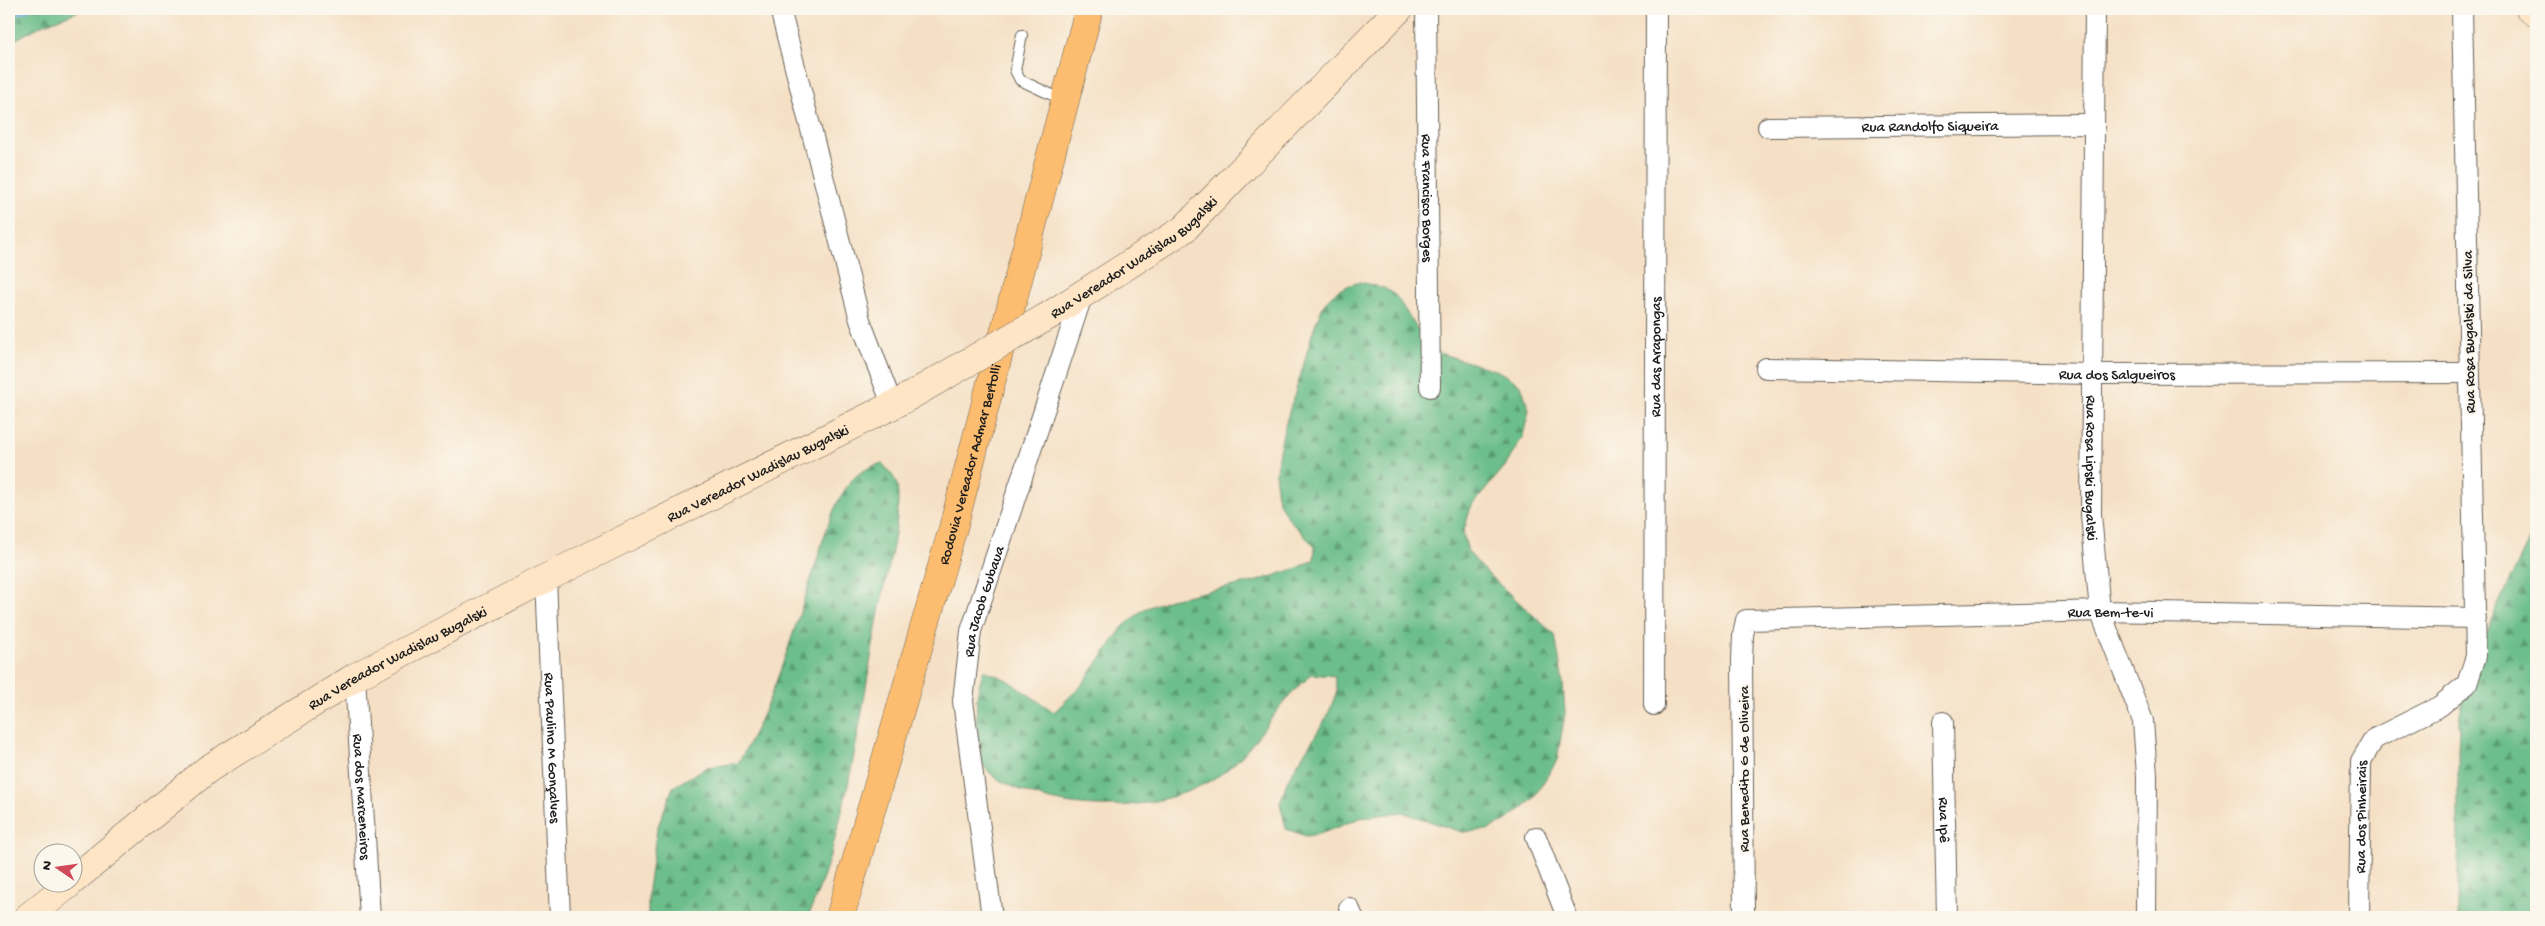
<svg xmlns="http://www.w3.org/2000/svg" width="2545" height="926" viewBox="0 0 2545 926" font-family="'Gochi Hand',sans-serif">
<style>
.forest{fill:url(#forest-firs);stroke:#446d54}
.lines{fill:none;stroke-linecap:round;stroke-linejoin:round}
.stream{stroke:#77a9e2;stroke-width:5.5}
.lane-casing{stroke:#686157;stroke-width:12}
.street-casing{stroke:#686157;stroke-width:22}
.secondary-casing{stroke:#686157;stroke-width:29}
.highway-casing{stroke:#686157;stroke-width:29}
.lane{stroke:#fff;stroke-width:10}
.street{stroke:#fff;stroke-width:20}
.secondary{stroke:#fee5c5;stroke-width:28}
.highway{stroke:#fcbd6f;stroke-width:28}
.secondary-bridge-casing{stroke:#686157;stroke-width:29;stroke-linecap:butt}
.secondary-bridge{stroke:#fee5c5;stroke-width:28}
.labels{text-anchor:middle;stroke-width:4.5;stroke-linejoin:round;paint-order:stroke}
.street-label{font-size:15px;fill:#1c1c1c;stroke:#fbf7ec}
</style>
<defs>
<pattern id="forest-firs" width="22" height="20" patternUnits="userSpaceOnUse" patternTransform="scale(1.25)"><rect width="22" height="20" fill="#6cbe8b"/><path d="M5 1l3.5 6h-7zM16 11l3.5 6h-7z" fill="#589a71"/></pattern>
</defs>
<rect width="100%" height="100%" fill="#fbf7ec"/>
<filter id="ink" filterUnits="userSpaceOnUse"><feTurbulence type="fractalNoise" baseFrequency=".02" numOctaves="2"/><feDisplacementMap in="SourceGraphic" scale="10" xChannelSelector="R" yChannelSelector="G"/><feConvolveMatrix kernelMatrix="1 2 1 2 8 2 1 2 1" color-interpolation-filters="sRGB"/></filter>
<filter id="wash" filterUnits="userSpaceOnUse"><feTurbulence type="fractalNoise" baseFrequency=".0096" numOctaves="4" result="noise"/><feDisplacementMap in="SourceGraphic" scale="20" xChannelSelector="R" yChannelSelector="G"/><feGaussianBlur stdDeviation="1.12" result="paint"/><feColorMatrix in="noise" values="0 0 0 0 0 0 0 0 0 0 0 0 0 0 0 0 0 1.4 0 .05"/><feComposite in="paint" operator="in"/></filter>
<g filter="url(#wash)">
<rect width="100%" height="100%" fill="#f5e0c5"/>
<g class="forest">
<polygon points="9,9 84,9 42,25 9,43"/>
<path d="M 1360,282 L 1384,288 L 1396,296 L 1420,333 L 1439,353 L 1498,371 L 1521,385 L 1529,410 L 1523,436 L 1506,465 L 1471,507 L 1463,533 L 1468,552 L 1491,577 L 1555,635 L 1563,684 L 1565,713 L 1557,760 L 1533,799 L 1509,819 L 1487,830 L 1462,832 L 1402,812 L 1360,818 L 1320,834 L 1306,836 L 1286,829 L 1280,803 L 1288,779 L 1327,717 L 1337,691 L 1334,676 L 1312,674 C 1306,680 1299,685 1293,692 C 1267,719 1251,755 1218,776 C 1163,812 1076,815 1018,789 C 1005,783 993,779 984,766 C 978,756 978,738 977,725 C 976,705 976,689 984,670 L 1007,680 L 1054,712 L 1081,686 L 1123,627 L 1144,609 L 1170,599 L 1254,582 L 1298,568 L 1314,560 L 1315,547 C 1300,530 1278,513 1276,489 C 1273,454 1293,401 1303,367 C 1309,347 1313,324 1324,305 C 1332,291 1346,286 1360,282 Z"/>
<path d="M 882,463 C 887,469 896,478 897,485 C 902,520 886,576 879,612 C 860,715 849,820 808,917 L 648,917 L 648,889 L 657,829 L 673,787 L 707,767 L 738,763 C 773,704 791,638 813,573 C 822,545 829,513 846,488 C 855,473 867,468 882,463 Z"/>
<polygon points="2536,525 2536,917 2458,917 2458,754 2459,721 2464,690 2490,622"/>
</g>
<g class="lines">
<polyline class="stream" points="9,15 27,9"/>
</g>
</g>
<g filter="url(#ink)">
<g class="lines">
<g class="lane-casing">
<polyline id="lane" points="1022,35 1015,70 1020,80 1063,100"/>
</g>
<g class="street-casing">
<g id="street">
<polyline points="780,9 860,320 893,407"/>
<path id="s1" d="M 1426,9 L 1430,387"/>
<path id="s2" d="M 2095,9 L 2091,515 L 2100,611 L 2143,721 L 2147,775 L 2146,917"/>
<path id="s3" d="M 1768,127 L 2093,124"/>
<path id="s4" d="M 1766,368 L 2092,374 L 2468,373"/>
<path id="s5" d="M 546,578 L 560,917"/>
<path id="s6" d="M 355,677 L 370,917"/>
<path id="s7" d="M 1654,705 L 1656,9"/>
<path id="s8" d="M 1943,722 L 1947,917"/>
<polyline points="1536,837 1567,917"/>
<polyline points="1349,908 1353,917"/>
<path id="s9" d="M 992,917 L 963,701 L 971,631 L 1082,296"/>
<path id="s10" d="M 1744,917 L 1742,660 L 1743,635 L 1746,620 L 2100,611 L 2476,618"/>
<path id="s11" d="M 2359,917 L 2361,761 L 2374,739 L 2440,706 L 2467,684 L 2476,656 L 2462,9"/>
</g>
</g>
<g class="secondary-casing">
<g id="secondary">
<polyline points="2530,9 2536,13"/>
<path id="s12" d="M 1050,315 L 1184,229 L 1399,9"/>
<path id="s13" d="M 72,881 L 208,769 L 355,677 L 546,578 L 903,400"/>
<polyline points="28,917 69,884"/>
</g>
</g>
<g class="highway-casing">
<g id="highway">
<path id="s14" d="M 840,917 L 953,528 L 1089,9"/>
</g>
</g>
<use href="#lane" class="lane"/>
<use href="#street" class="street"/>
<use href="#secondary" class="secondary"/>
<use href="#highway" class="highway"/>
<g class="secondary-bridge-casing">
<polyline id="secondary-bridge" points="903,400 1050,315"/>
</g>
<use href="#secondary-bridge" class="secondary-bridge"/>
</g>
</g>
<g class="labels">
<g class="street-label">
<text dy="5" stroke="none"><textPath href="#s3" startOffset="162">Rua Randolfo Siqueira</textPath></text>
<text dy="5" stroke="none"><textPath href="#s1" startOffset="189">Rua Francisco Borges</textPath></text>
<text dy="5" stroke="none"><textPath href="#s12" startOffset="102">Rua Vereador Wadislau Bugalski</textPath></text>
<text transform="translate(2468 332) rotate(-91)" y="5">Rua Rosa Bugalski da Silva</text>
<text dy="5" stroke="none"><textPath href="#s7" startOffset="348">Rua das Arapongas</textPath></text>
<text dy="5" stroke="none"><textPath href="#s4" startOffset="351">Rua dos Salgueiros</textPath></text>
<text dy="5" stroke="none"><textPath href="#s14" startOffset="471">Rodovia Vereador Admar Bertolli</textPath></text>
<text dy="5" stroke="none"><textPath href="#s2" startOffset="459">Rua Rosa Lipski Bugalski</textPath></text>
<text dy="5" stroke="none"><textPath href="#s13" startOffset="801">Rua Vereador Wadislau Bugalski</textPath></text>
<text dy="5" stroke="none"><textPath href="#s9" startOffset="320">Rua Jacob Gubaua</textPath></text>
<text dy="5" stroke="none"><textPath href="#s10" startOffset="662">Rua Bem-te-vi</textPath></text>
<text dy="5" stroke="none"><textPath href="#s13" startOffset="396">Rua Vereador Wadislau Bugalski</textPath></text>
<text dy="5" stroke="none"><textPath href="#s5" startOffset="170">Rua Paulino M Gonçalves</textPath></text>
<text transform="translate(1743 769) rotate(-90)" y="5">Rua Benedito G de Oliveira</text>
<text dy="5" stroke="none"><textPath href="#s6" startOffset="120">Rua dos Marceneiros</textPath></text>
<text dy="5" stroke="none"><textPath href="#s11" startOffset="100">Rua dos Pinheirais</textPath></text>
<text dy="5" stroke="none"><textPath href="#s8" startOffset="98">Rua Ipê</textPath></text>
</g>
</g>
<rect width="2545" height="926" fill="none" stroke="#fbf7ec" stroke-width="30"/>
<g transform="translate(58 868) rotate(283)"><circle r="24" fill="#fbf7ec" stroke="#a29f99"/>
<path d="M0-4L9 19L0 12L-9 19Z" fill="#d1495b"/>
<text y="-8" font-size="14" font-weight="bold" text-anchor="middle" fill="#1c1c1c">N</text>
</g>
</svg>
